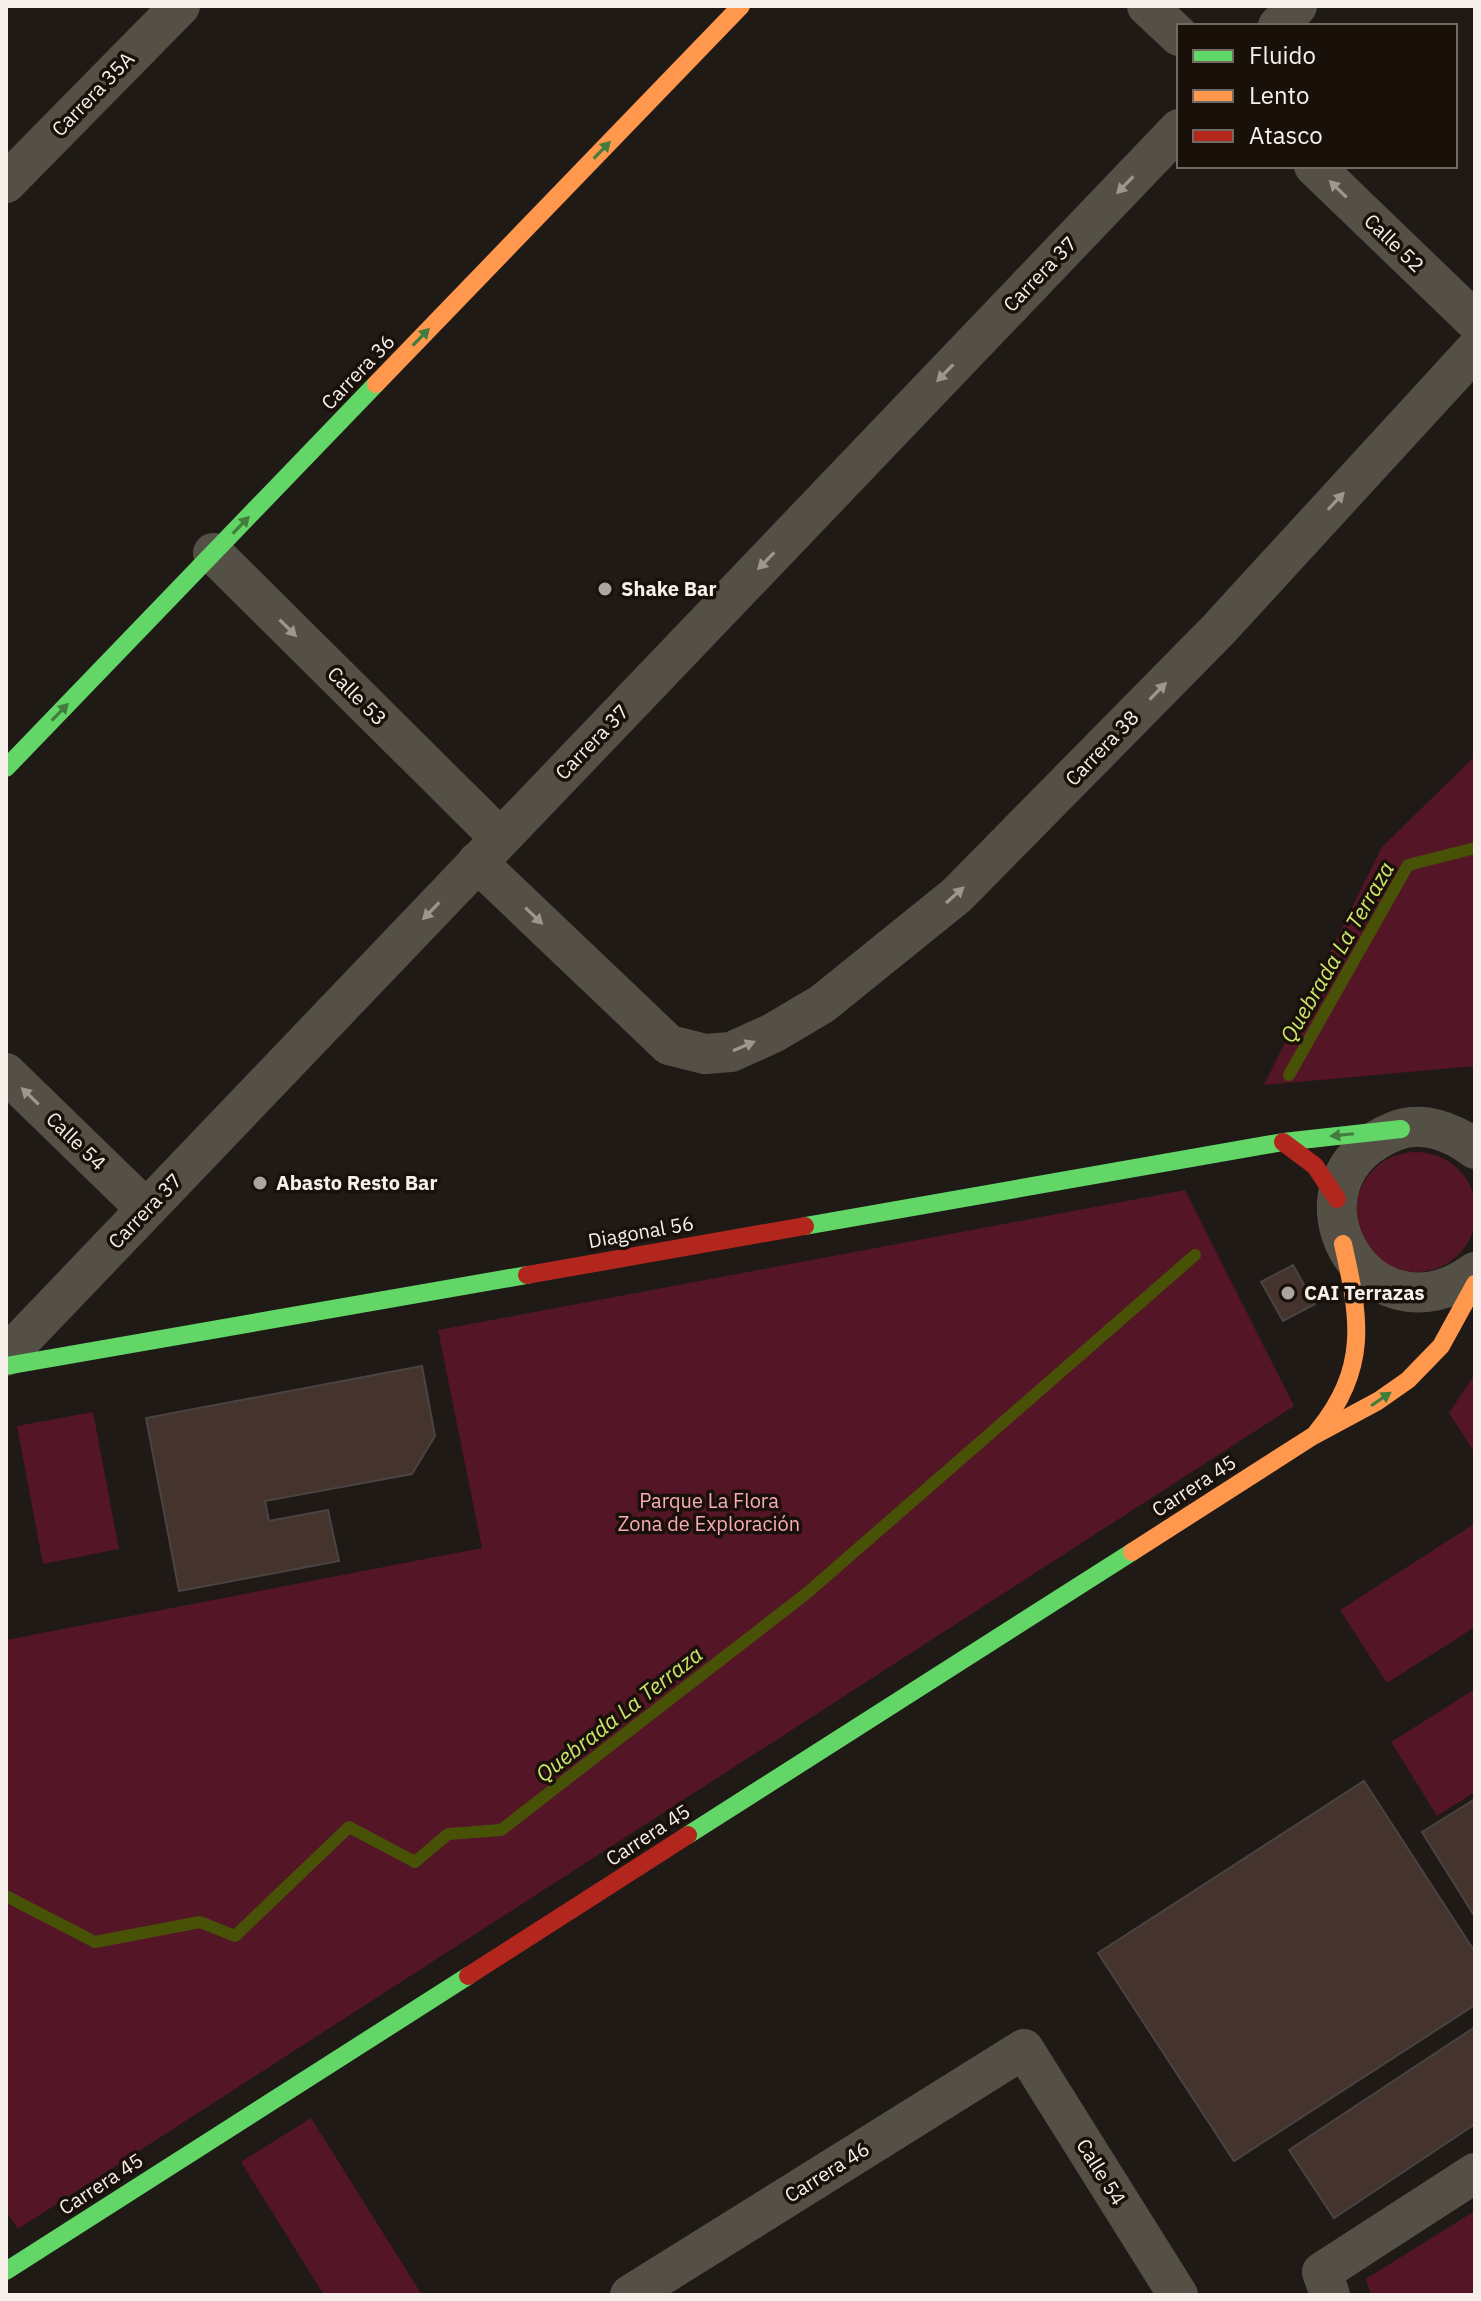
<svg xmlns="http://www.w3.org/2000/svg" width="1481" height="2301" viewBox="0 0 1481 2301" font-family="'IBM Plex Sans',sans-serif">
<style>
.green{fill:#541527}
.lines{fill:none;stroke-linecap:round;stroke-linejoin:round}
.stream{stroke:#475207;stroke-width:12}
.building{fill:#45332e;stroke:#494441;stroke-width:2}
.street{stroke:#555045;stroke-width:40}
.fast{stroke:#63d668;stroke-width:18}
.slow{stroke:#ff974d;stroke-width:18}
.jam{stroke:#b3261e;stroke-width:18}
.oneway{fill:#427d3d}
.oneway2{fill:#9d988f}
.poi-dot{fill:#aba4a0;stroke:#191109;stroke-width:3}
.labels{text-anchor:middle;stroke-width:7;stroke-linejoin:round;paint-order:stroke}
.street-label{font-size:20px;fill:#f6efea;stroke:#191109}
.poi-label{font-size:20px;font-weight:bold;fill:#f6efea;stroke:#191109;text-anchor:start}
.park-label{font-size:20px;fill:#f8abb9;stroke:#191109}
.water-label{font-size:22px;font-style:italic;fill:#cde568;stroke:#191109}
</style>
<rect width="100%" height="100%" fill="#1f1a16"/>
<g class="green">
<polygon points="1475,756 1475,1066 1264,1085 1382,847"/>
<circle cx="1416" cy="1212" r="60"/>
<polygon points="1185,1190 1294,1406 18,2229 6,2211 6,1640 482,1548 438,1330"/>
<polygon points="1475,1374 1475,1453 1449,1413"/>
<polygon points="93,1412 119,1549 43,1564 17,1426"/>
<polygon points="1474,1524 1475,1627 1387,1683 1340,1610"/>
<polygon points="1475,1689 1475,1792 1437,1816 1391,1742"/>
<polygon points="311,2118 422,2295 324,2295 241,2162"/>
<polygon points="1475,2211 1475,2295 1371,2295 1366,2279"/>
</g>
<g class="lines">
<g class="stream">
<polyline points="1289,1075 1408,865 1475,848"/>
<polyline points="6,1896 95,1942 200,1922 235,1936 349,1827 415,1862 448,1834 501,1830 807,1593 1195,1255"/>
</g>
</g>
<g class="building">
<polygon points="1293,1265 1315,1304 1283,1321 1261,1282"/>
<polygon points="422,1366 435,1436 412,1474 265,1501 269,1521 328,1510 339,1561 179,1591 146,1418"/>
<polygon points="1364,1781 1475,1952 1475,2005 1234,2161 1098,1953"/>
<polygon points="1475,1799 1475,1917 1422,1832"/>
<polygon points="1475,2027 1475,2124 1334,2218 1289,2150"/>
</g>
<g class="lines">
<g class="street">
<polyline points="1147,6 1179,36"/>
<polyline points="1278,26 1297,6"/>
<polyline points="1314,166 1475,321"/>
<polyline points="6,183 180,6"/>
<polyline points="213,553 500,838"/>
<polyline points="477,862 669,1045 705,1054 731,1052 773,1033 822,1004 957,895 1218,630 1475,350"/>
<polyline points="6,1073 146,1209"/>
<path d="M 1475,1149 C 1453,1132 1422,1120 1395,1131 C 1272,1180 1366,1351 1475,1272"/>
<polyline points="6,1356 1179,129"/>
<polyline points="630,2295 1024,2049 1178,2295"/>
<polyline points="1330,2295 1322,2272 1475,2173"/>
</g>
<g class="fast">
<polyline points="6,768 376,384"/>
<polyline points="805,1226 1283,1142 1401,1129"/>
<polyline points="6,1366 527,1275"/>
<polyline points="688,1835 1132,1552"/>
<polyline points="6,2271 468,1976"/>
</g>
<g class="slow">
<polyline points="376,384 741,6"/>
<path d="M 1317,1432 C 1369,1368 1360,1319 1343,1244"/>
<polyline points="1132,1552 1313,1436 1378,1401 1408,1380 1441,1346 1475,1284"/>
</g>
<g class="jam">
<polyline points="1283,1142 1315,1166 1337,1199"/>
<polyline points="527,1275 805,1226"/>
<polyline points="468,1976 688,1835"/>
</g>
</g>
<defs><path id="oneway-solid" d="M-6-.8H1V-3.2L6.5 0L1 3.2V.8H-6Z" transform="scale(2)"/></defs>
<g class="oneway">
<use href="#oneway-solid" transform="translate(602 150) rotate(-46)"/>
<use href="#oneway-solid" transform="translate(421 337) rotate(-46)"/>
<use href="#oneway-solid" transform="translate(241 525) rotate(-46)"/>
<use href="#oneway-solid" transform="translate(60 712) rotate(-46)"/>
<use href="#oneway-solid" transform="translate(1342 1135) rotate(174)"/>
<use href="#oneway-solid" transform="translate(1381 1399) rotate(-34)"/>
</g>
<g class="oneway2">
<use href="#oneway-solid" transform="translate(1125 185) rotate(134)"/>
<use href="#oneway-solid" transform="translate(1338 189) rotate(-136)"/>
<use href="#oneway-solid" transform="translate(945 373) rotate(134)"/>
<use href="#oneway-solid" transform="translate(1336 501) rotate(-47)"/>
<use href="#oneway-solid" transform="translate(766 561) rotate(134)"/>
<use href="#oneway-solid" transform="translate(288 628) rotate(45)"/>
<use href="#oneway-solid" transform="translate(1158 691) rotate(-46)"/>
<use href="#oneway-solid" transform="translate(955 895) rotate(-42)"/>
<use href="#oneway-solid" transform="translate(431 911) rotate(134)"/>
<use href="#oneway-solid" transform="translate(534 916) rotate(44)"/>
<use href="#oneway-solid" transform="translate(744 1046) rotate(-23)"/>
<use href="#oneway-solid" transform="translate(30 1096) rotate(-136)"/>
</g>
<g class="poi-dot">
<circle cx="605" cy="589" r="8"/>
<circle cx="260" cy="1183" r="8"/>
<circle cx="1288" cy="1293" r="8"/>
</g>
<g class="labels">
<g class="street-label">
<text transform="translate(93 94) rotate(-46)" y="7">Carrera 35A</text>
<text transform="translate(1394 243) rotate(44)" y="7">Calle 52</text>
<text transform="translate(1040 274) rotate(-46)" y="7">Carrera 37</text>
<text transform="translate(358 372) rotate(-46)" y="7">Carrera 36</text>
<text transform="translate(357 696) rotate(45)" y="7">Calle 53</text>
<text transform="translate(592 742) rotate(-46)" y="7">Carrera 37</text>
<text transform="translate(1102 748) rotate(-46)" y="7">Carrera 38</text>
<text transform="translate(76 1141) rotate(44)" y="7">Calle 54</text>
<text transform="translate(145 1211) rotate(-46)" y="7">Carrera 37</text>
<text transform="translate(641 1232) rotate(-10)" y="7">Diagonal 56</text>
<text transform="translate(1194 1486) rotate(-33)" y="7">Carrera 45</text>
<text transform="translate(648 1835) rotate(-33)" y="7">Carrera 45</text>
<text transform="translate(827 2172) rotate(-32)" y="7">Carrera 46</text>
<text transform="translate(1101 2172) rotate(58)" y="7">Calle 54</text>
<text transform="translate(101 2184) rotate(-33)" y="7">Carrera 45</text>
</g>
<g class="poi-label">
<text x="621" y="596">Shake Bar</text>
<text x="276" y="1190">Abasto Resto Bar</text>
<text x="1304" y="1300">CAI Terrazas</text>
</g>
<g class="park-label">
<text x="709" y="1508">Parque La Flora<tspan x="709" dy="23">Zona de Exploración</tspan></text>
</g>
<g class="water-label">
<text transform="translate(1337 952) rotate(-60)" y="8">Quebrada La Terraza</text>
<text transform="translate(619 1714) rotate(-38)" y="8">Quebrada La Terraza</text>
</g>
</g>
<rect width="1481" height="2301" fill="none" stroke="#f6efea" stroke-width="16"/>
<rect x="1177" y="24" width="280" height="144" fill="#191109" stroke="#716a63" stroke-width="2"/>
<rect x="1193" y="50" width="40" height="12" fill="#63d668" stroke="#716a63" stroke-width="2"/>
<text x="1249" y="64" font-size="24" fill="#f6efea">Fluido</text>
<rect x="1193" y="90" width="40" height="12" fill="#ff974d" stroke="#716a63" stroke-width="2"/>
<text x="1249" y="104" font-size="24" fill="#f6efea">Lento</text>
<rect x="1193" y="130" width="40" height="12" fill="#b3261e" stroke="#716a63" stroke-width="2"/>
<text x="1249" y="144" font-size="24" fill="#f6efea">Atasco</text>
</svg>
